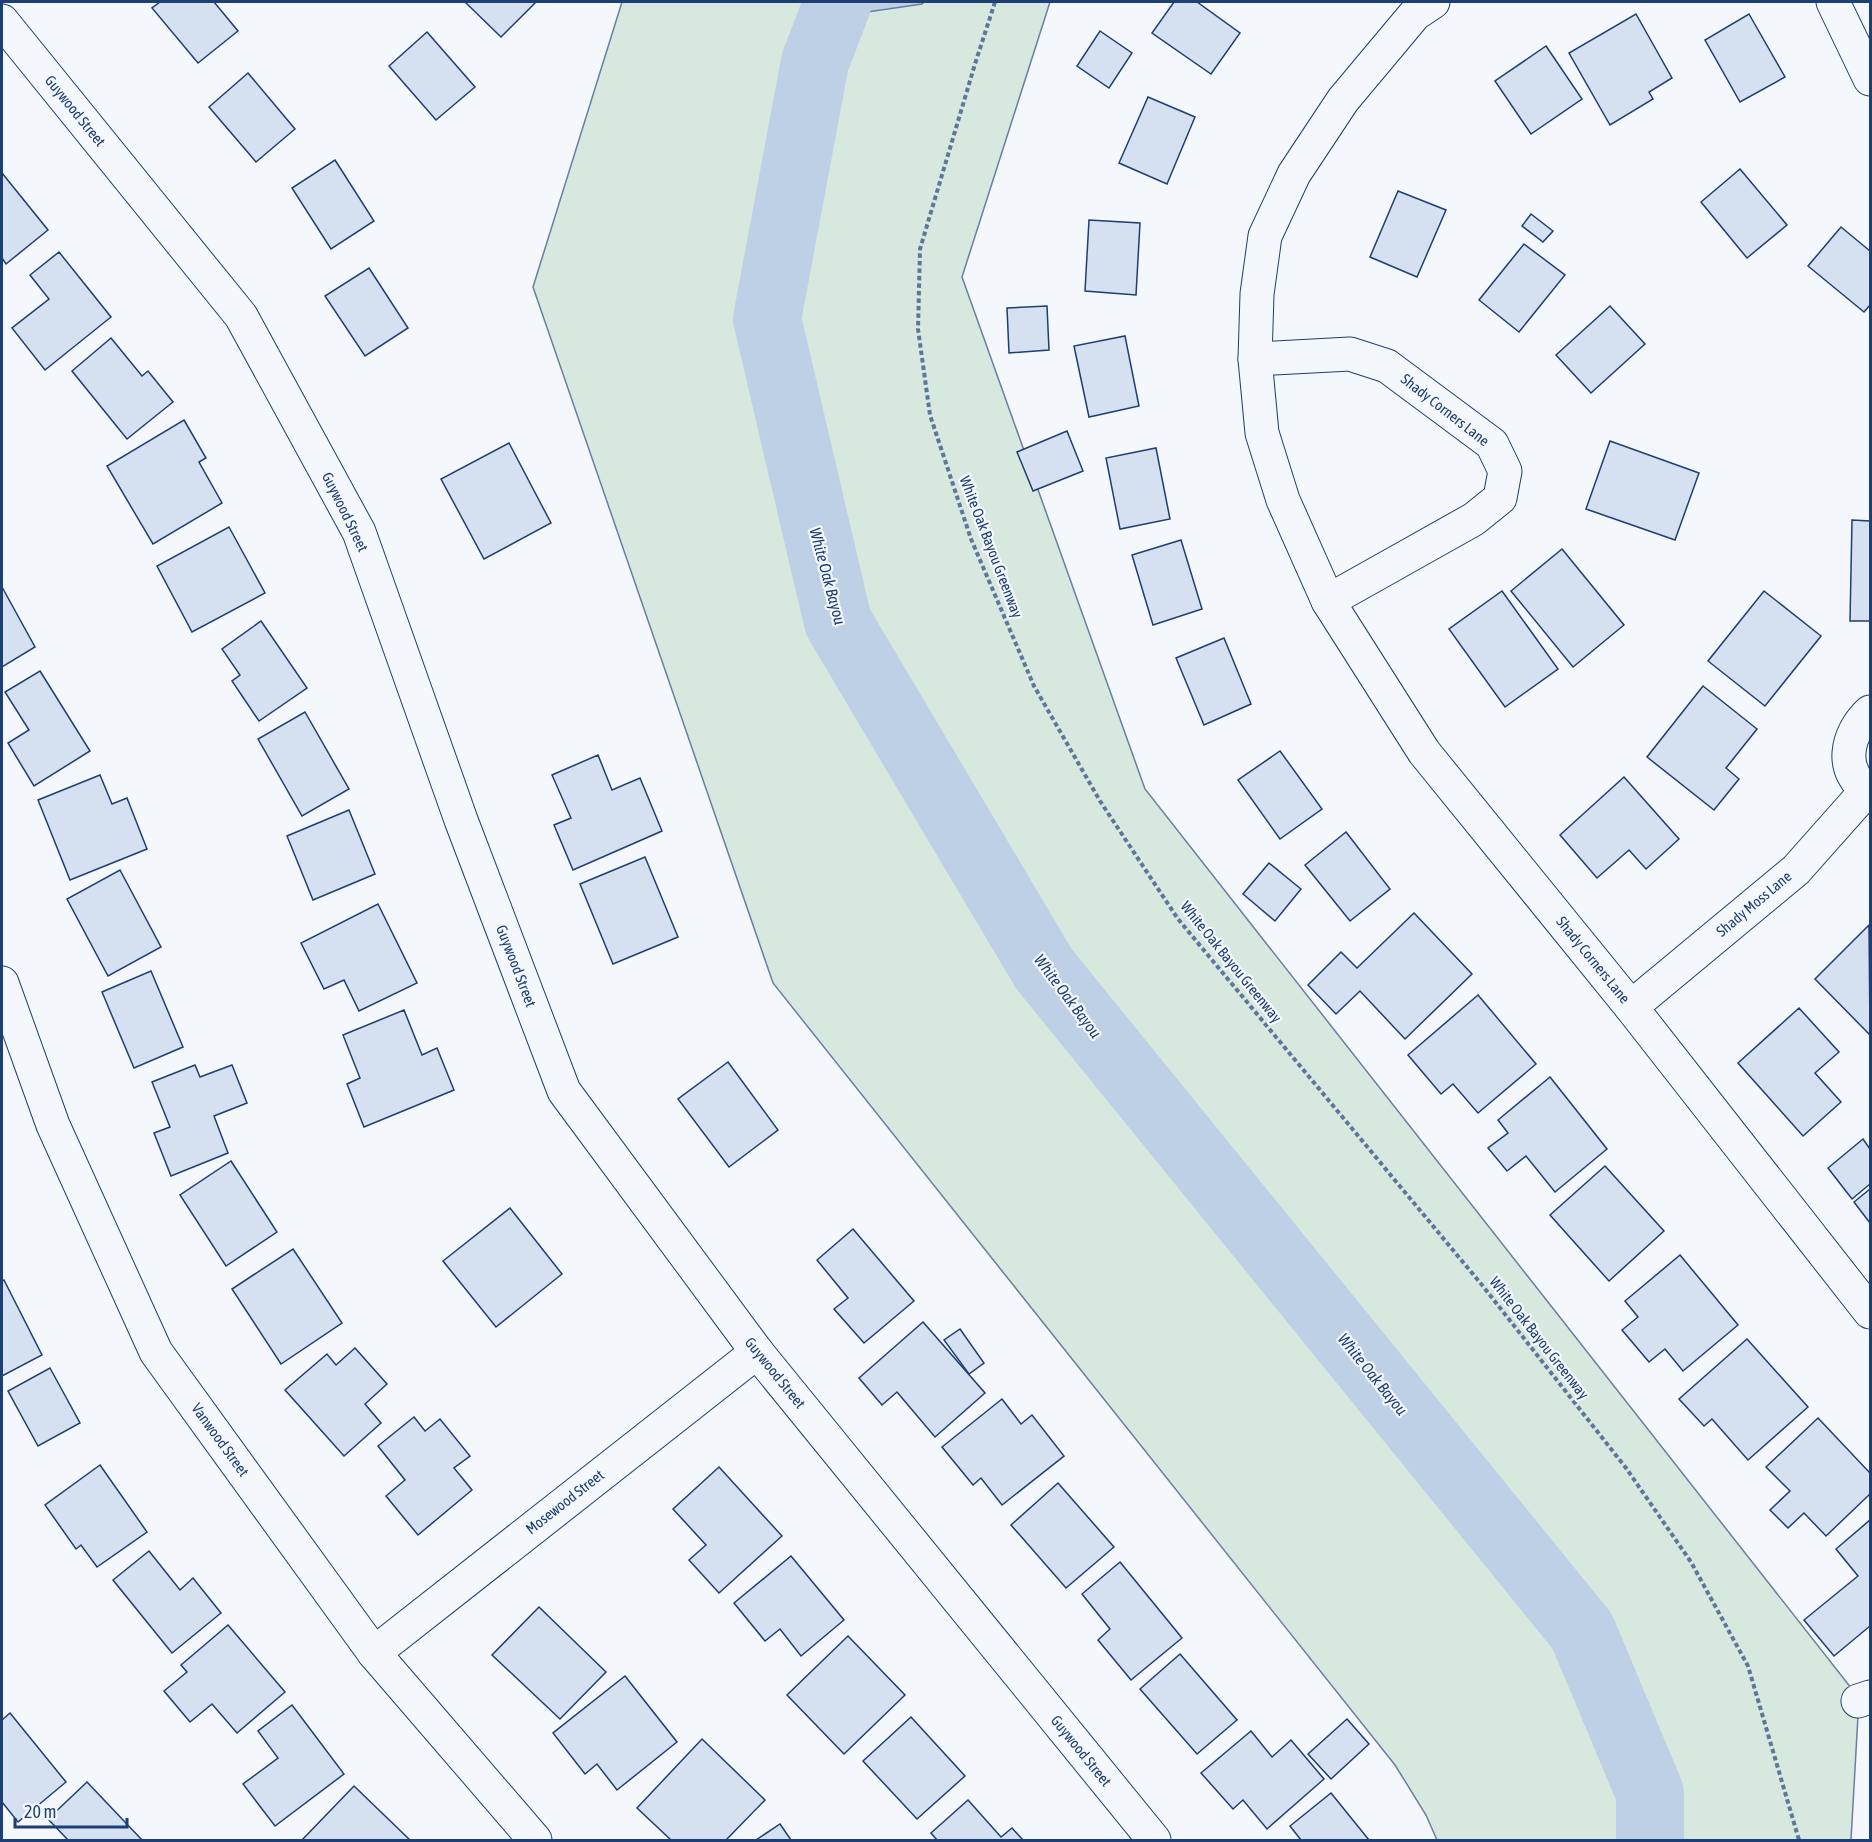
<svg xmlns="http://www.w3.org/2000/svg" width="1872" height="1842" viewBox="0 0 1872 1842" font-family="'Asap Condensed',sans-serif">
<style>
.green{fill:#d7e8df;stroke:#687fa3;stroke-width:1.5}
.water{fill:#bed0e5;stroke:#687fa3;stroke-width:1.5}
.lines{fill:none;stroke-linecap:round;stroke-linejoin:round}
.river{stroke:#bed0e5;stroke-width:68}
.building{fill:#d5e0f0;stroke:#1d3f73;stroke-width:1.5}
.street-casing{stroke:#1d3f73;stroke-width:35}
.path{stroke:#5e769c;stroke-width:4;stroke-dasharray:4.5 3;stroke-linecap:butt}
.street{stroke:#f4f7fb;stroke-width:33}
.labels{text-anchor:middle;stroke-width:4.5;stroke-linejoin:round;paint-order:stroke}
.street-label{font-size:15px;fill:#1d3f73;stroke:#f4f7fb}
.water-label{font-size:16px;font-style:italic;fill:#1d3f73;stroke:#f4f7fb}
</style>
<rect width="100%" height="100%" fill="#f4f7fb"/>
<polygon class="green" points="622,2 1050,2 962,277 1145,789 1859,1698 1851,1840 1437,1840 1426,1815 1395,1765 773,983 533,287"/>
<polygon class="water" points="832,2 924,2 922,4 840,16"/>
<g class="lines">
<polyline class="river" points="838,2 815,62 767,319 838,622 1044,969 1582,1631 1650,1793 1650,1840"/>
</g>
<g class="building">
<polygon points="160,2 214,2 238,31 198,63 152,8"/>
<polygon points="465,2 536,2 501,37"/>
<polygon points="1174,2 1197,2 1240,33 1211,74 1152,33"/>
<polygon points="1636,14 1672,78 1649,92 1653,99 1610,125 1569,53"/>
<polygon points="1749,14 1785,77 1740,102 1705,40"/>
<polygon points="1100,31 1132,53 1109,88 1077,66"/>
<polygon points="427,32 475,87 436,120 389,66"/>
<polygon points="1546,46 1582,99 1531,134 1495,81"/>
<polygon points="248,73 295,129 256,162 209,107"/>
<polygon points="1148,97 1195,117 1167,184 1119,163"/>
<polygon points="335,160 374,221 331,249 292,188"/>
<polygon points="1740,169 1787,225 1747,258 1701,202"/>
<polygon points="2,173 48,230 6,264 2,258"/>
<polygon points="1398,191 1446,210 1417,277 1370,257"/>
<polygon points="1531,214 1553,231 1543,242 1522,226"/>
<polygon points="1089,220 1140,223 1136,295 1085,291"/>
<polygon points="1841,227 1870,251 1870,305 1864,312 1808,266"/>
<polygon points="1524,244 1565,275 1519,332 1479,300"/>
<polygon points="59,252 111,317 45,370 12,328 49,299 30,275"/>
<polygon points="369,268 408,328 365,356 325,296"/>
<polygon points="1047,306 1049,350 1009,353 1007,308"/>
<polygon points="1610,306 1645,344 1591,393 1556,355"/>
<polygon points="1125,336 1139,406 1089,417 1074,346"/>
<polygon points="111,338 142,376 148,371 173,402 127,439 72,371"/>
<polygon points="184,420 206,458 199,462 222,503 153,544 107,466"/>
<polygon points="1067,431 1083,471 1033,491 1017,452"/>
<polygon points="1610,441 1699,473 1675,540 1586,509"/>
<polygon points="509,443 551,523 484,559 441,479"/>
<polygon points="1156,448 1170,519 1120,529 1106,458"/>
<polygon points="1852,520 1870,521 1870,621 1850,621"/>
<polygon points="229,527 265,593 192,632 157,566"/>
<polygon points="1181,540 1202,609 1153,625 1132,555"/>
<polygon points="1562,549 1624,625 1573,667 1511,591"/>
<polygon points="2,587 35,647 2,667"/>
<polygon points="1502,591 1558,669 1505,707 1449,629"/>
<polygon points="1764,591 1821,636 1765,706 1708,661"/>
<polygon points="261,621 307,688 259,721 232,681 240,675 222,649"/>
<polygon points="1224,638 1251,704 1204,725 1176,658"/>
<polygon points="40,671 90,751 34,786 8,743 29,730 5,692"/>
<polygon points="1703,686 1757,729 1726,768 1739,779 1714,810 1647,757"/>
<polygon points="305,712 349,789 302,816 258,739"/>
<polygon points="1280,751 1322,809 1280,839 1238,780"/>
<polygon points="598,755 612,790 640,778 662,831 573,870 554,825 571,818 552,775"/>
<polygon points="100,775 112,804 127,798 147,849 70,880 38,800"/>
<polygon points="1624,777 1679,839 1646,869 1629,850 1597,878 1560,835"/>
<polygon points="349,810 375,874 313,900 287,836"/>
<polygon points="1346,832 1390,889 1350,921 1305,865"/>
<polygon points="645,857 678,937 613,964 580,884"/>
<polygon points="1269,863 1301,889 1275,921 1243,894"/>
<polygon points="120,870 161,947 108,976 67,899"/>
<polygon points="378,904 417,983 359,1011 344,980 324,989 301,943"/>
<polygon points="1414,913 1472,974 1405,1039 1360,991 1336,1014 1308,985 1341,952 1357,968"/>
<polygon points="1869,925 1870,1032 1869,1034 1815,979"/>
<polygon points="151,971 183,1047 134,1068 102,992"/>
<polygon points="1478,995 1536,1064 1478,1113 1453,1084 1441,1094 1408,1055"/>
<polygon points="1799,1008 1839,1052 1815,1073 1841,1102 1803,1136 1738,1063"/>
<polygon points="404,1010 422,1055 437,1048 454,1090 364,1127 347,1084 360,1078 343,1035"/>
<polygon points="728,1062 778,1130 729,1167 678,1099"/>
<polygon points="195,1065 200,1077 232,1065 247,1103 214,1116 228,1153 171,1176 154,1133 170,1127 152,1082"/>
<polygon points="1550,1077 1607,1149 1555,1192 1526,1156 1507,1171 1488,1148 1508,1133 1498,1120"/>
<polygon points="1863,1139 1870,1149 1870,1184 1852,1199 1828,1168"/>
<polygon points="231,1161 277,1232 226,1266 180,1195"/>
<polygon points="1605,1166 1664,1231 1609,1281 1550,1215"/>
<polygon points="1870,1189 1870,1223 1854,1202"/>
<polygon points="510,1208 562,1274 496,1327 443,1261"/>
<polygon points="853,1229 914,1301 864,1343 834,1309 848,1298 817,1260"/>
<polygon points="293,1249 342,1323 281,1364 232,1289"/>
<polygon points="1680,1255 1738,1325 1683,1371 1665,1349 1649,1362 1622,1330 1638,1317 1625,1301"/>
<polygon points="4,1280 42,1355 2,1376 2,1281"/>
<polygon points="923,1322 985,1393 935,1437 897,1392 882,1405 859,1378"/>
<polygon points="960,1329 984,1363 969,1374 944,1340"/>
<polygon points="1747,1339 1808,1407 1748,1460 1712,1419 1704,1426 1679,1399"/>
<polygon points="355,1348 387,1384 365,1404 381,1423 344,1456 285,1390 327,1354 336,1365"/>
<polygon points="50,1368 80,1423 38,1446 8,1391"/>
<polygon points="1002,1399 1021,1424 1032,1415 1064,1456 1002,1505 981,1478 973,1485 942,1447"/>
<polygon points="414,1417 425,1431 440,1419 470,1456 454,1468 472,1490 418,1535 386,1496 405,1480 378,1446"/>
<polygon points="1818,1418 1870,1473 1870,1494 1826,1536 1804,1513 1788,1528 1770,1510 1790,1491 1766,1467"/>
<polygon points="100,1465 147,1532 97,1567 81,1545 76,1549 45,1505"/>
<polygon points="719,1467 782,1536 719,1593 689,1560 706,1545 673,1509"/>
<polygon points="1058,1483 1114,1547 1066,1588 1011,1525"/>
<polygon points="1870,1520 1870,1626 1834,1656 1804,1620 1858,1576 1836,1549"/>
<polygon points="149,1551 180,1590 193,1578 221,1613 172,1653 113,1580"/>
<polygon points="791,1556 844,1620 801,1656 780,1629 765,1641 734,1603"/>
<polygon points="1120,1562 1182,1638 1131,1680 1098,1640 1110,1629 1082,1594"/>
<polygon points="539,1607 606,1672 560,1719 492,1655"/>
<polygon points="228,1625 285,1692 237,1733 212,1704 190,1722 164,1691 187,1672 181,1665"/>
<polygon points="848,1636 905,1695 844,1754 787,1695"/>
<polygon points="1180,1654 1237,1720 1197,1754 1140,1689"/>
<polygon points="625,1676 677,1742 617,1790 597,1764 585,1774 553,1733"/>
<polygon points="292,1705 344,1774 275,1826 243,1784 278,1758 258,1731"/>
<polygon points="10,1713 66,1782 18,1822 2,1802 2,1720"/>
<polygon points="911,1717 965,1776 917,1819 863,1761"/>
<polygon points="1347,1719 1369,1744 1331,1779 1308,1754"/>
<polygon points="1251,1731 1272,1757 1291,1740 1324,1779 1267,1829 1243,1800 1233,1809 1201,1773"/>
<polygon points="702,1739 765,1800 726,1840 671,1840 637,1808"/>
<polygon points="87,1782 142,1840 68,1840 48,1819"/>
<polygon points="354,1786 410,1840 302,1840"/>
<polygon points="1331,1793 1369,1840 1301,1840 1290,1826"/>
<polygon points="968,1800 1001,1837 1012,1828 1023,1840 937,1840 931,1833"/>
<polygon points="780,1824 791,1840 756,1840"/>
</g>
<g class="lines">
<g class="street-casing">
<g id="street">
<polyline points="1433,2 1415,14 1343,100 1294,174 1265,236 1257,294 1255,359 1262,433 1283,500 1328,601 1424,752 1631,1007 1870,1312"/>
<polyline points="1833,2 1870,79"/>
<polyline points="2,21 241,316 359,532 461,820 564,1091 757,1352 1154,1840"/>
<polyline points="1255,359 1350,354 1387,366 1492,444 1505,471 1500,498 1474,519 1328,601"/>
<path d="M 1870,712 C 1846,734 1838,772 1870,792"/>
<polyline points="2,983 53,1125 156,1352 374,1653 535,1840"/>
<polyline points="1631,1007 1796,870 1867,790"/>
<polyline points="374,1653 757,1352"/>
<polyline points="1858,1701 1870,1697"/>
</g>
</g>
<polyline class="path" points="995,2 975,64 920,249 918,329 930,415 971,539 1034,686 1100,801 1178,919 1482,1285 1626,1468 1691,1562 1748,1666 1799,1840"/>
<use href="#street" class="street"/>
</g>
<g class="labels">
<g class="street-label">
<text transform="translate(75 111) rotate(51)" y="5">Guywood Street</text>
<text transform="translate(1445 410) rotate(38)" y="5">Shady Corners Lane</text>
<text transform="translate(345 512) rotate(64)" y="5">Guywood Street</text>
<text transform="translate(991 547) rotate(69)" y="5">White Oak Bayou Greenway</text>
<text transform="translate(1754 904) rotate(-40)" y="5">Shady Moss Lane</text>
<text transform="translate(1593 960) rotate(51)" y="5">Shady Corners Lane</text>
<text transform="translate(1231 962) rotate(51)" y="5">White Oak Bayou Greenway</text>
<text transform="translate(516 966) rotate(69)" y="5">Guywood Street</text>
<text transform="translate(1539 1338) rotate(52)" y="5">White Oak Bayou Greenway</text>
<text transform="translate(775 1373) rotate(51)" y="5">Guywood Street</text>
<text transform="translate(220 1440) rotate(54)" y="5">Vanwood Street</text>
<text transform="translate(565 1502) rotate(-38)" y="5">Mosewood Street</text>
<text transform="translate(1081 1751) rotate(51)" y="5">Guywood Street</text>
</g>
<g class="water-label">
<text transform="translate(828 576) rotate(75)" y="6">White Oak Bayou</text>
<text transform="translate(1068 996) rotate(53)" y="6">White Oak Bayou</text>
<text transform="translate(1373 1374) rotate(51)" y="6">White Oak Bayou</text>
</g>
</g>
<rect width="1872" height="1842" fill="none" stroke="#1d3f73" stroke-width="6"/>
<path d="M15 1818v9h112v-9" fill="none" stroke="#1d3f73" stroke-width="3"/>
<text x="24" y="1818" font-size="18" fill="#1d3f73" stroke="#f4f7fb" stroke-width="4.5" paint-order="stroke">20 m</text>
</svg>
